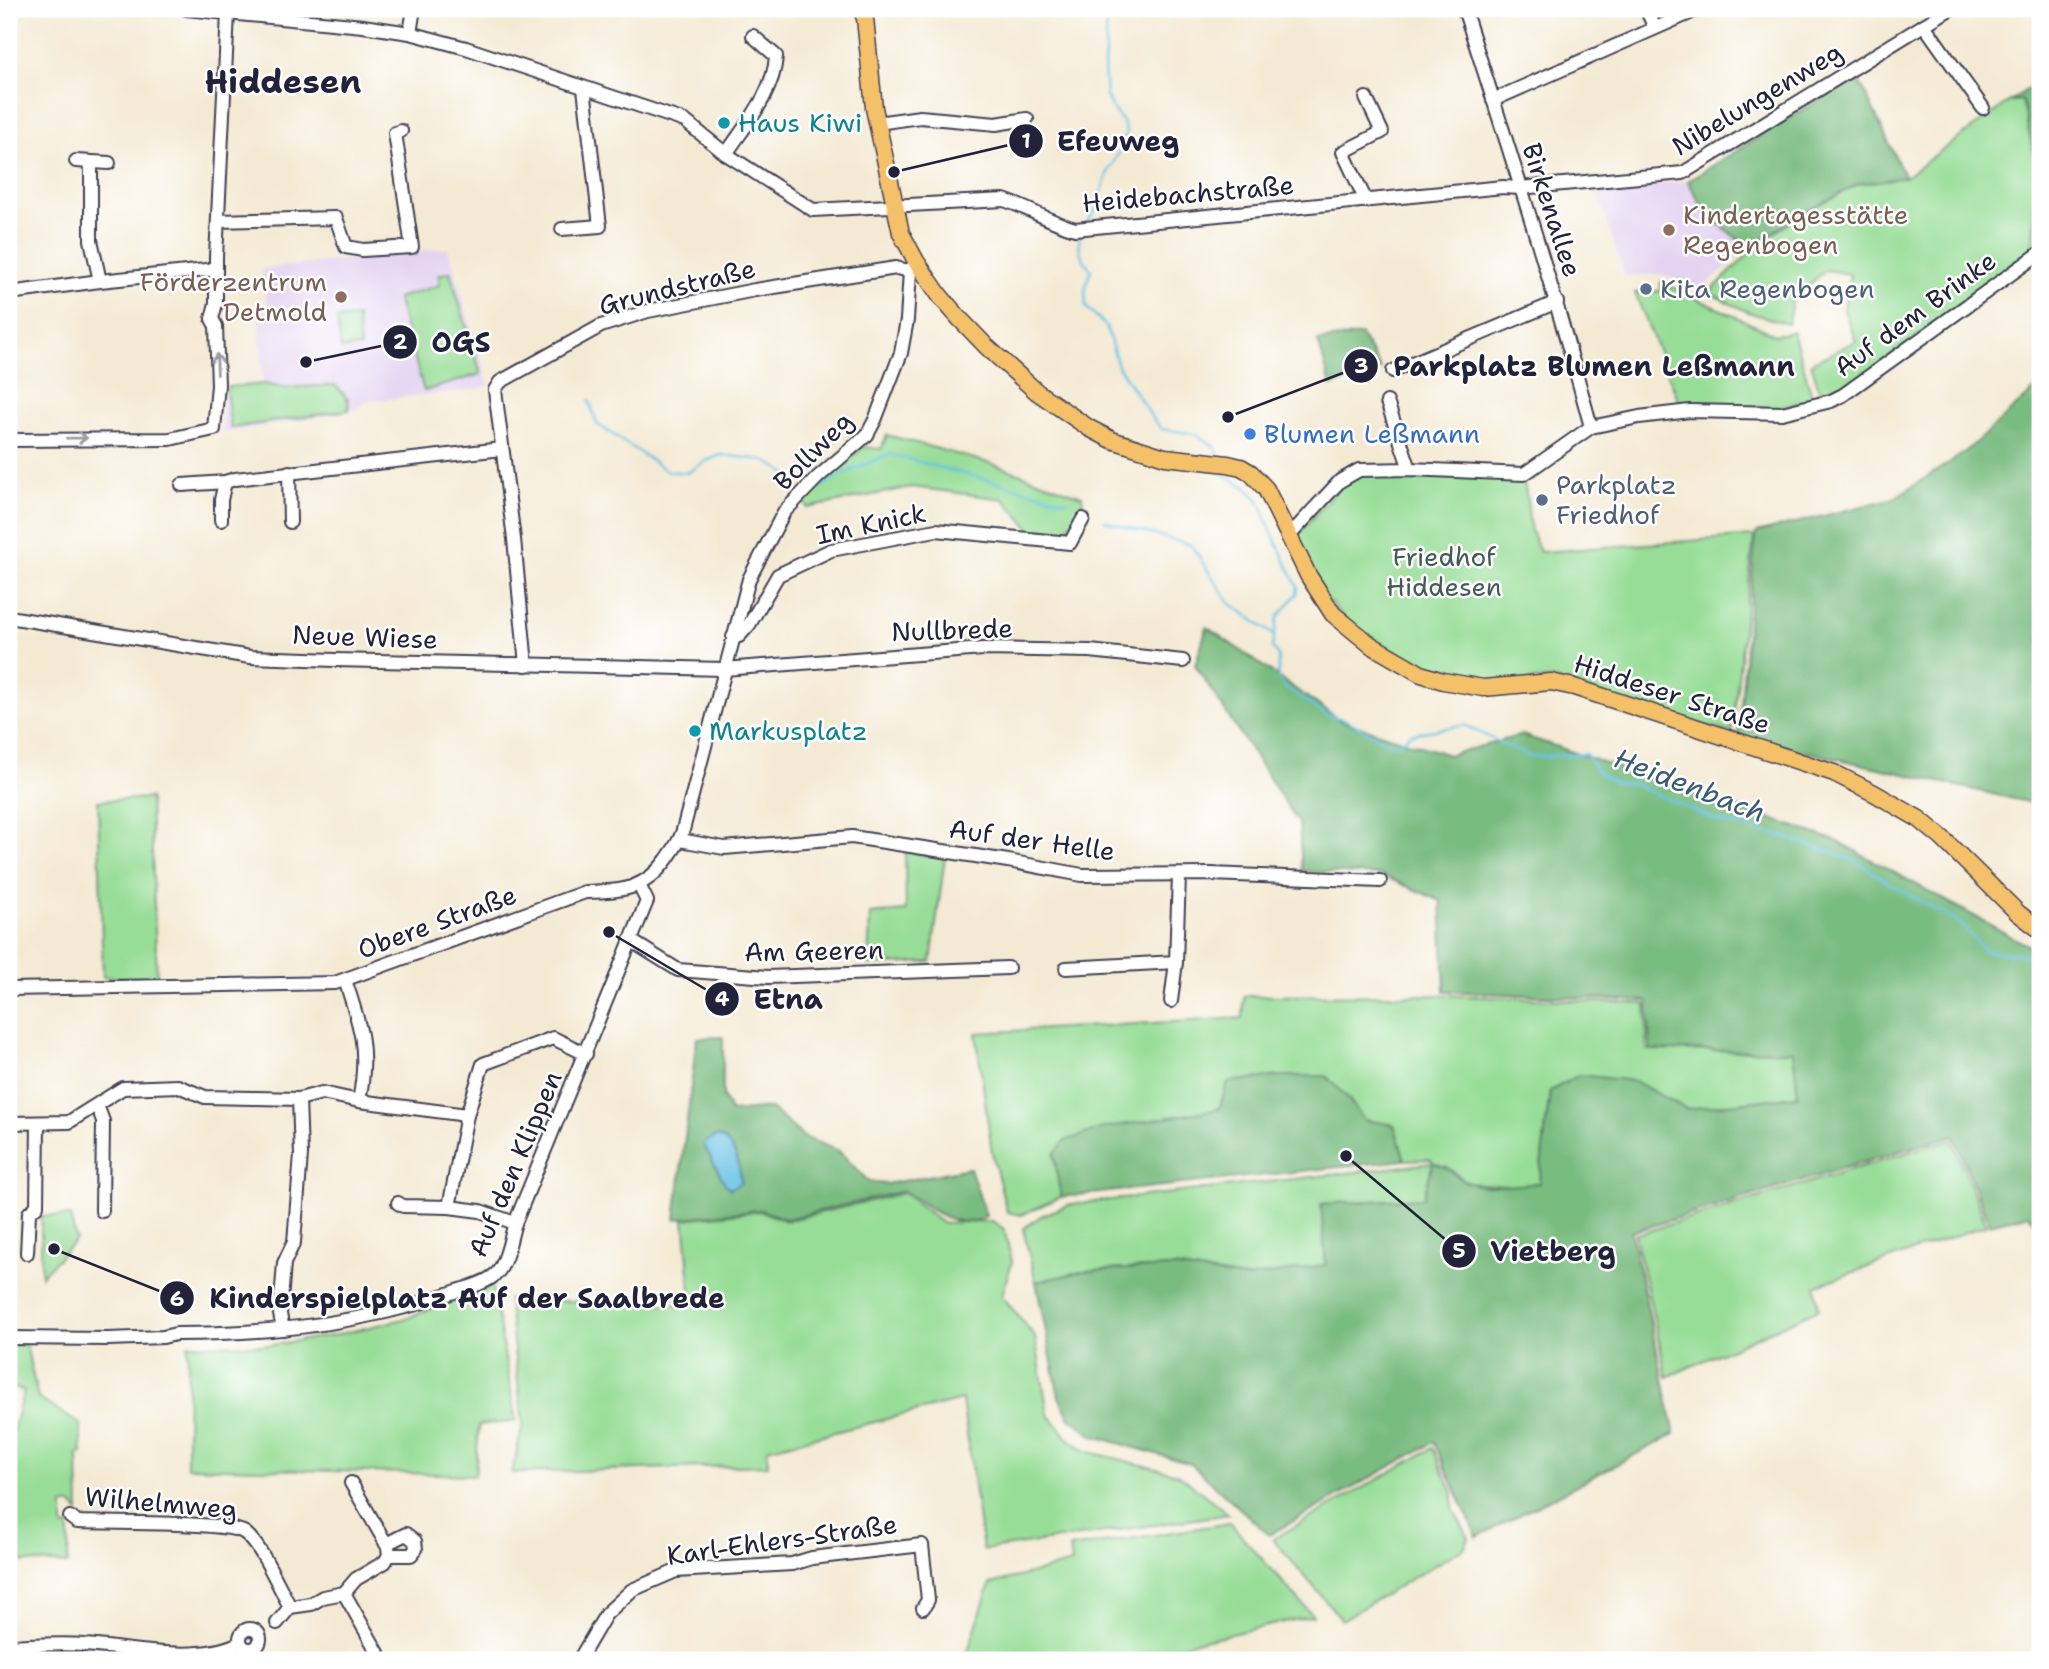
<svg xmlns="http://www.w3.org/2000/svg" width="2049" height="1669" viewBox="0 0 2049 1669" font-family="'Shantell Sans',sans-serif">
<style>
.built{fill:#e4d3f1}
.green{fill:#97dd97;stroke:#5c8069;stroke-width:2}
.forest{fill:#79bc80;stroke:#4e6f5e;stroke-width:2;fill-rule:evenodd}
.water{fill:#67c3e5;stroke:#447290;stroke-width:2}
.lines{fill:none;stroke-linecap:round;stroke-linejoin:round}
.stream{stroke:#67c3e5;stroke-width:2.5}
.minor-casing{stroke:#424052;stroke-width:16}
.major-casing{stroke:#424052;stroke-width:19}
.minor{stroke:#fff;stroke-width:12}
.major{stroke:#f4c16b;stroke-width:16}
.oneway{stroke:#9c9ca7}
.culture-dot{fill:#0f9aa8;stroke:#fff;stroke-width:2.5}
.education-dot{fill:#8d6e63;stroke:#fff;stroke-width:2.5}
.service-dot{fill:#5c6f8a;stroke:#fff;stroke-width:2.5}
.shop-dot{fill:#3f7fe0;stroke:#fff;stroke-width:2.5}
.labels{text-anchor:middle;stroke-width:5;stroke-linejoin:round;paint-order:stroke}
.street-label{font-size:26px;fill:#22223b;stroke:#fff}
.culture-label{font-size:26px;fill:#0d838f;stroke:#fff;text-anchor:start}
.education-label{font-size:26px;fill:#785e54;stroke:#fff;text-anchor:start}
.service-label{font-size:26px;fill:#4e5e75;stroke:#fff;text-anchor:start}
.shop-label{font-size:26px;fill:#366cbe;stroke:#fff;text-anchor:start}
.park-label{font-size:26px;fill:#455a57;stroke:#fff}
.water-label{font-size:28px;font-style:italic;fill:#3a5a76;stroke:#fff}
.district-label{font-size:33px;font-weight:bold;fill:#22223b;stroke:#fff}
.leader{fill:none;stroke:#22223b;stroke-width:2.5}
.callout-dot{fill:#22223b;stroke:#fff;stroke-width:2.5}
.mark-label{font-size:21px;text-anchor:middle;font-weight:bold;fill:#fff}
.callout-label{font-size:28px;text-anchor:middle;font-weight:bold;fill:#22223b;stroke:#fff;stroke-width:5;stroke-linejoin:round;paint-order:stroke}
</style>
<rect width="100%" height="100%" fill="#fff"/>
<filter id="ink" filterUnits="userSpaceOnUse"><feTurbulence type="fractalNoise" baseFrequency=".0143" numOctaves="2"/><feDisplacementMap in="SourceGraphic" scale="14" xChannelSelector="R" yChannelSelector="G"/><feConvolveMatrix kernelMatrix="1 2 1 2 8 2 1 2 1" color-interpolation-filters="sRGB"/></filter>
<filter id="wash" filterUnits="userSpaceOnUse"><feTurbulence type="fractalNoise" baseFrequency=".00686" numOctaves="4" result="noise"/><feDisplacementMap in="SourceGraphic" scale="28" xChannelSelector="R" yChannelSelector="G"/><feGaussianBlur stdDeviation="1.57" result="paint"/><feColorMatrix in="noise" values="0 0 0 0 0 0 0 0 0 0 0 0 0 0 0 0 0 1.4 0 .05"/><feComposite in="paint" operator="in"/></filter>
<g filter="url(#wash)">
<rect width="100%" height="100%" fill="#f4ead4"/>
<g class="built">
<polygon points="1688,181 1706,214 1748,247 1702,289 1662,274 1625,276 1597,191"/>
<polygon points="448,248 489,385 473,390 368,401 353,411 222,433 224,391 228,386 263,383 258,306 267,305 262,269"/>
</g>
<g class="green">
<polygon points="2022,100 2037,168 2032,253 1997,276 1847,389 1822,397 1811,363 1856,341 1844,310 1850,274 1826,270 1792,300 1788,324 1748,312 1709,293 1760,243 1807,211 1858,184 1905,177 2010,101"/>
<polygon points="450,272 481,374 424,391 397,298 440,285 438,275"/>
<polygon points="1661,282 1775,335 1793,332 1813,399 1778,408 1679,402 1635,293 1660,291"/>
<polygon points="357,317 360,347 341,349 337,319"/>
<polygon points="264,384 284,388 335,385 348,399 349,410 231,428 226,390 228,387"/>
<polygon points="887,435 996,465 1082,496 1083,507 1061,538 1034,533 1004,499 912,487 807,508 803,498 863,447 881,449"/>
<polygon points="1362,473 1524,479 1531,531 1540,552 1754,536 1732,733 1551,679 1481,683 1443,676 1393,653 1351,626 1322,593 1297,536 1342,483"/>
<polygon points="150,798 157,978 103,977 98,801"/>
<polygon points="905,852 945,857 931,962 868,965 870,914 906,911"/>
<polygon points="1442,995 1646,1004 1647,1050 1794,1051 1798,1096 1686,1109 1634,1081 1550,1092 1539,1183 1511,1186 1468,1183 1446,1166 1423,1198 1322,1204 1326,1265 1246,1278 1173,1267 1085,1271 1036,1282 1023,1229 1041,1216 1068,1205 1433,1163 1431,1159 1405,1160 1394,1125 1364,1120 1346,1096 1326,1076 1280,1076 1228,1082 1219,1109 1054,1154 1061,1197 1021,1215 1007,1212 992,1153 976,1033 1243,1018 1244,996"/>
<polygon points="1952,1139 1986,1225 1815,1286 1819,1309 1667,1377 1635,1235"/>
<polygon points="904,1193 942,1223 992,1221 1004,1229 1012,1262 1002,1296 1035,1337 1048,1414 1068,1438 1086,1451 1178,1474 1229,1514 983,1550 962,1400 767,1449 768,1465 512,1473 523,1424 508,1299 692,1305 684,1219 760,1211 786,1221"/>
<polygon points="41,1216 70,1216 76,1240 41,1276"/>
<polygon points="492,1284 516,1421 479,1425 475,1475 187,1467 188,1344 271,1345 335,1335 408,1318"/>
<polygon points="9,1343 26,1345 38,1398 80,1424 82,1453 78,1454 79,1512 72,1505 63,1505 63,1526 69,1526 68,1564 9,1561 9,1445 24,1390 9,1387"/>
<polygon points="1433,1448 1453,1493 1453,1509 1469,1538 1465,1547 1342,1620 1273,1539"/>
<polygon points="1230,1523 1313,1616 1112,1660 965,1660 990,1584 1072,1563 1070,1548"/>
</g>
<g class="forest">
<polygon points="1857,76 1905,177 1858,184 1807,211 1748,247 1706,214 1688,181"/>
<polygon points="2040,81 2040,248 2032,253 2037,168 2022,100 2010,101"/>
<polygon points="1361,335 1381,369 1331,386 1318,341"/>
<polygon points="2040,385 2040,805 1738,736 1756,533 1894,498 1964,453"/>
<path d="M 1207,627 L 1341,721 L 1449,755 L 1522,735 L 1837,841 L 2025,944 L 2040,951 L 2040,1228 L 2028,1215 L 1989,1224 L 1954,1135 L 1631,1232 L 1675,1434 L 1477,1537 L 1434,1442 L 1269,1535 L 1191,1464 L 1094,1436 L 1070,1418 L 1059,1397 L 1036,1282 L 1085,1271 L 1173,1267 L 1246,1278 L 1326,1265 L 1321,1204 L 1423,1198 L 1433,1163 C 1450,1167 1453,1175 1467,1182 C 1482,1189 1522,1185 1539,1183 L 1550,1091 L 1579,1075 L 1634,1081 L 1686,1109 L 1798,1096 L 1793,1051 L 1650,1050 L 1648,1001 L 1445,991 L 1441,901 L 1381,875 L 1302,871 L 1299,824 L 1195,665 Z"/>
<path d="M 723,1037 L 723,1097 L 731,1112 L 770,1108 L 805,1138 L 838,1150 L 869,1182 L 886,1184 L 970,1168 L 986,1216 C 958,1234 927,1206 904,1191 L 786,1219 L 760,1210 L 675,1219 L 697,1038 ZM 719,1136 C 734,1144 740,1167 741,1183 L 726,1185 L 704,1146 L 713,1137 Z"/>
<polygon points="1280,1076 1326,1076 1346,1096 1364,1120 1394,1125 1405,1160 1061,1197 1054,1154 1064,1141 1103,1128 1219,1109 1228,1082"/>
</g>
<path class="water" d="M 718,1136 C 736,1145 740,1165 741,1183 L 730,1189 L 726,1185 L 704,1146 L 706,1141 Z"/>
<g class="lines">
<g class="stream">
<polyline points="1085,225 1096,209 1108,172 1123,145 1126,132 1123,122 1111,107 1106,96 1104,66 1108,9"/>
<path d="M 1081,234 C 1075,247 1083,260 1091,270 L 1085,290 L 1086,307 L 1106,326 L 1118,366 L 1153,419 L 1162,429 L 1196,434 L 1216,448 L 1218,455"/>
<polyline points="589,400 597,424 667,471 687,473 706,461 721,455 764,460 797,480 806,482"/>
<path d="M 1222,468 L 1223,474 L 1244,486 L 1259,500 L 1271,531 L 1298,587 L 1297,594 L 1278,617 L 1272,647 L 1278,656 L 1278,678 L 1286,688 L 1325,714 L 1346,720 L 1391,744 L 1398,744 L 1411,734 L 1464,725 L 1530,757 L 1586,754 C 1597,774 1608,785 1631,783 L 1717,821 L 1777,835 L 1852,859 L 1895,887 L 1960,923 L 1985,951 L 2040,956"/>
<polyline points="816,484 823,486 839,476 889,454 1067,501"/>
<polyline points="1105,521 1191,545 1230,603 1274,635"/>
</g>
</g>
</g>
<g filter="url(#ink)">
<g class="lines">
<g class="minor-casing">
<g id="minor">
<path d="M 186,9 L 363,26 L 410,33 L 466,48 L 685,121 L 726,154 L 813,210 L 1004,200 C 1029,208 1050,222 1075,229 L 1503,187 L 1520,188 L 1683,173 L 1950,9"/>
<path d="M 1464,9 C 1509,148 1553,286 1591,427"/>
<polyline points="1646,9 1655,28"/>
<polyline points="1924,25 1983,108"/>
<polyline points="410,33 414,9"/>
<polyline points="1493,100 1699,9"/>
<polyline points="877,123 920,117 996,124 1027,119"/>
<path d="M 726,154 C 746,124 774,93 776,56 L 753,36"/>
<polyline points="76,161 109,163"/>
<polyline points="91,162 91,240 100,281"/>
<polyline points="1366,201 1343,152 1382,132 1366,98"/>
<polyline points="218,221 336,218 346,247 363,250 412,247 395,133 401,131"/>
<polyline points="562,229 600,226 584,88"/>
<polyline points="9,293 100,281 216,269"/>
<polyline points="1393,371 1557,302"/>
<polyline points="1387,402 1410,469"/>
<polyline points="9,440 170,439 214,429 218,385 216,326 212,319 216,303 216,257 228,13"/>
<polyline points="289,472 290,522"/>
<polyline points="182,485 225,482 235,479 502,449"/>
<polyline points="221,520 221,500 225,482"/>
<polyline points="1290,535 1340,481 1359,470 1410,469 1524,474 1591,427 1639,417 1690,411 1782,413 1831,401 1843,395 2040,253"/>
<polyline points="9,617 250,657 335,660 724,669 983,649 1090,651 1183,661"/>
<polyline points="733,637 739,636 749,625 778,575 831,550 936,530 1070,543 1083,519"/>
<polyline points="526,665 514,539 495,390 500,382 601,326 648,311 755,290 896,268 910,271"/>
<polyline points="680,840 724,848 852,837 1008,861 1082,875 1211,874 1380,881"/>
<polyline points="630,940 678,970 768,977 1008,968"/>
<polyline points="1066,968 1176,962"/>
<path d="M 9,989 L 335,983 L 585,892 C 621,891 644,891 667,859 C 674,849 680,841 683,830 L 749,579 L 784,512 L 818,477 L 867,435 L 875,420 L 901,353 L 907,320 L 910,271 L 916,261"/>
<polyline points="1171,1001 1176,962 1179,876"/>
<polyline points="359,1101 467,1115"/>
<polyline points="97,1105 103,1121 102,1211"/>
<path d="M 9,1123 L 69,1122 L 123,1088 L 178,1086 L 205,1097 L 299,1099 L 322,1093 L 359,1101 C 369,1051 361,1027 345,980"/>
<polyline points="398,1203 403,1206 449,1207"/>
<polyline points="515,1223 480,1211 449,1207 467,1115 483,1064 553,1038 586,1054"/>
<polyline points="27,1253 29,1213 37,1206 38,1123"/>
<polyline points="283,1329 280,1314 284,1263 294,1242 301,1155 299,1099"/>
<path d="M 9,1338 L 108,1339 L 163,1337 L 176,1334 C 271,1334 368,1323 457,1291 C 469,1287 487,1283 497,1273 C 507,1262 510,1238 515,1223 L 647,901 L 639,885"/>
<polyline points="351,1483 388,1547 389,1555"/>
<path d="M 70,1517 L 77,1522 C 105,1523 230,1521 245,1533 C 261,1545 279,1587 290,1607"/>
<polyline points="386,1544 406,1534 415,1541 416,1549 411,1555 389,1555"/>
<polyline points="344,1593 382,1660"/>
<polyline points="277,1623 290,1607 311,1604 323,1597 344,1593 356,1579 385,1562 389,1555"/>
<circle cx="250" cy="1639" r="10"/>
<path d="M 9,1646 C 34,1645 59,1643 84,1645 C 131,1648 197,1664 239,1643"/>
<polyline points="579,1660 606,1614 632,1590 676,1571 792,1564 812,1558 922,1545 928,1600 923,1608"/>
</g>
</g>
<g class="major-casing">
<polyline id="major" points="861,9 865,18 874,108 901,233 916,261 940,296 960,319 987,347 1037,392 1089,428 1112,440 1165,457 1228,464 1241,467 1251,473 1266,489 1308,575 1333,614 1371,645 1421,674 1443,681 1483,688 1551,682 1574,687 1834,773 1874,793 1919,819 1942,838 2018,913 2040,930"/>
</g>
<use href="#minor" class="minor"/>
<use href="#major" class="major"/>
</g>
<defs><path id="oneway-shaft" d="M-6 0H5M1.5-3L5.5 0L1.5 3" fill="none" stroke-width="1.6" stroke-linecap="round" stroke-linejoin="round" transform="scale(1.75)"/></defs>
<g class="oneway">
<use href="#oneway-shaft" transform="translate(217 364) rotate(-92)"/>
<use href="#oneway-shaft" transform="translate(77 438) rotate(-1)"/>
</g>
</g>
<g class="culture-dot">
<circle cx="724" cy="123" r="7"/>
<circle cx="695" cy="731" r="7"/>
</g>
<g class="education-dot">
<circle cx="1669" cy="230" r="7"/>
<circle cx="341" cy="297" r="7"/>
</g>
<g class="service-dot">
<circle cx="1646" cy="289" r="7"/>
<circle cx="1542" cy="500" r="7"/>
</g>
<circle class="shop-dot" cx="1250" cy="434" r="7"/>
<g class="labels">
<g class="street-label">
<text transform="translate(1757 99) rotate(-31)" y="9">Nibelungenweg</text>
<text transform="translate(1188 194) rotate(-5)" y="9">Heidebachstraße</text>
<text transform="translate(1552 210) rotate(72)" y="9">Birkenallee</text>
<text transform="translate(677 287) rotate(-14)" y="9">Grundstraße</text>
<text transform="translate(1915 314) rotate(-36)" y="9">Auf dem Brinke</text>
<text transform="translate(813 451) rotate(-45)" y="9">Bollweg</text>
<text transform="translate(871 524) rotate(-12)" y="9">Im Knick</text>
<text transform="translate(952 630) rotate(-2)" y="9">Nullbrede</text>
<text transform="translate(365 637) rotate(2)" y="9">Neue Wiese</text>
<text transform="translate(1672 694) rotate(18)" y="9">Hiddeser Straße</text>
<text transform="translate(1032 840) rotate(8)" y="9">Auf der Helle</text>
<text transform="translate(437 922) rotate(-20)" y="9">Obere Straße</text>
<text transform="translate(814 951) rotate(-1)" y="9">Am Geeren</text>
<text transform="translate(515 1164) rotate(-67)" y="9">Auf den Klippen</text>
<text transform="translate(161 1503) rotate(5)" y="9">Wilhelmweg</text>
<text transform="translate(782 1540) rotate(-8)" y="9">Karl-Ehlers-Straße</text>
</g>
<g class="culture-label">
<text x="738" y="132">Haus Kiwi</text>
<text x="709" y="740">Markusplatz</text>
</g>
<g class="education-label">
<text x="1683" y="224">Kindertagesstätte<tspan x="1683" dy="30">Regenbogen</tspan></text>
<text x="327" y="291" text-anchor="end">Förderzentrum<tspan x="327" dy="30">Detmold</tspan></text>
</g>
<g class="service-label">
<text x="1660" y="298">Kita Regenbogen</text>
<text x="1556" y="494">Parkplatz<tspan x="1556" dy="30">Friedhof</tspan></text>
</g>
<g class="shop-label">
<text x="1264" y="443">Blumen Leßmann</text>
</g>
<g class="park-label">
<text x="1444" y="566">Friedhof<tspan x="1444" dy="30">Hiddesen</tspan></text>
</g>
<g class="water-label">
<text transform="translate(1690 785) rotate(21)" y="10">Heidenbach</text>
</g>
<g class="district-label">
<text x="283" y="93">Hiddesen</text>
</g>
</g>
<path class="leader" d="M894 172L1026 141M306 362L400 342M1228 417L1361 366M609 932L722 999M1346 1156L1459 1251M54 1249L177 1298"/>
<g class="callout-dot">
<circle cx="894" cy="172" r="7"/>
<circle cx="306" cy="362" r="7"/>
<circle cx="1228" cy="417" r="7"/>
<circle cx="609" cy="932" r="7"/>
<circle cx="1346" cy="1156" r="7"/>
<circle cx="54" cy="1249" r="7"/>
<circle cx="1026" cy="141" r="18"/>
<circle cx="400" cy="342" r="18"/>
<circle cx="1361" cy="366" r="18"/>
<circle cx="722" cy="999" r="18"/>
<circle cx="1459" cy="1251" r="18"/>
<circle cx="177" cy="1298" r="18"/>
</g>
<g class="mark-label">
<text x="1026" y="148">1</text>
<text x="400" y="349">2</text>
<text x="1361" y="373">3</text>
<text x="722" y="1006">4</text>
<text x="1459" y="1258">5</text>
<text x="177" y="1306">6</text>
</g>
<g class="callout-label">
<text x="1118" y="151">Efeuweg</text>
<text x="461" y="352">OGS</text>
<text x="1594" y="376">Parkplatz Blumen Leßmann</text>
<text x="788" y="1009">Etna</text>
<text x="1553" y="1261">Vietberg</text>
<text x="467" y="1308">Kinderspielplatz Auf der Saalbrede</text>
</g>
<rect width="2049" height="1669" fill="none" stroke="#fff" stroke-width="35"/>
</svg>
